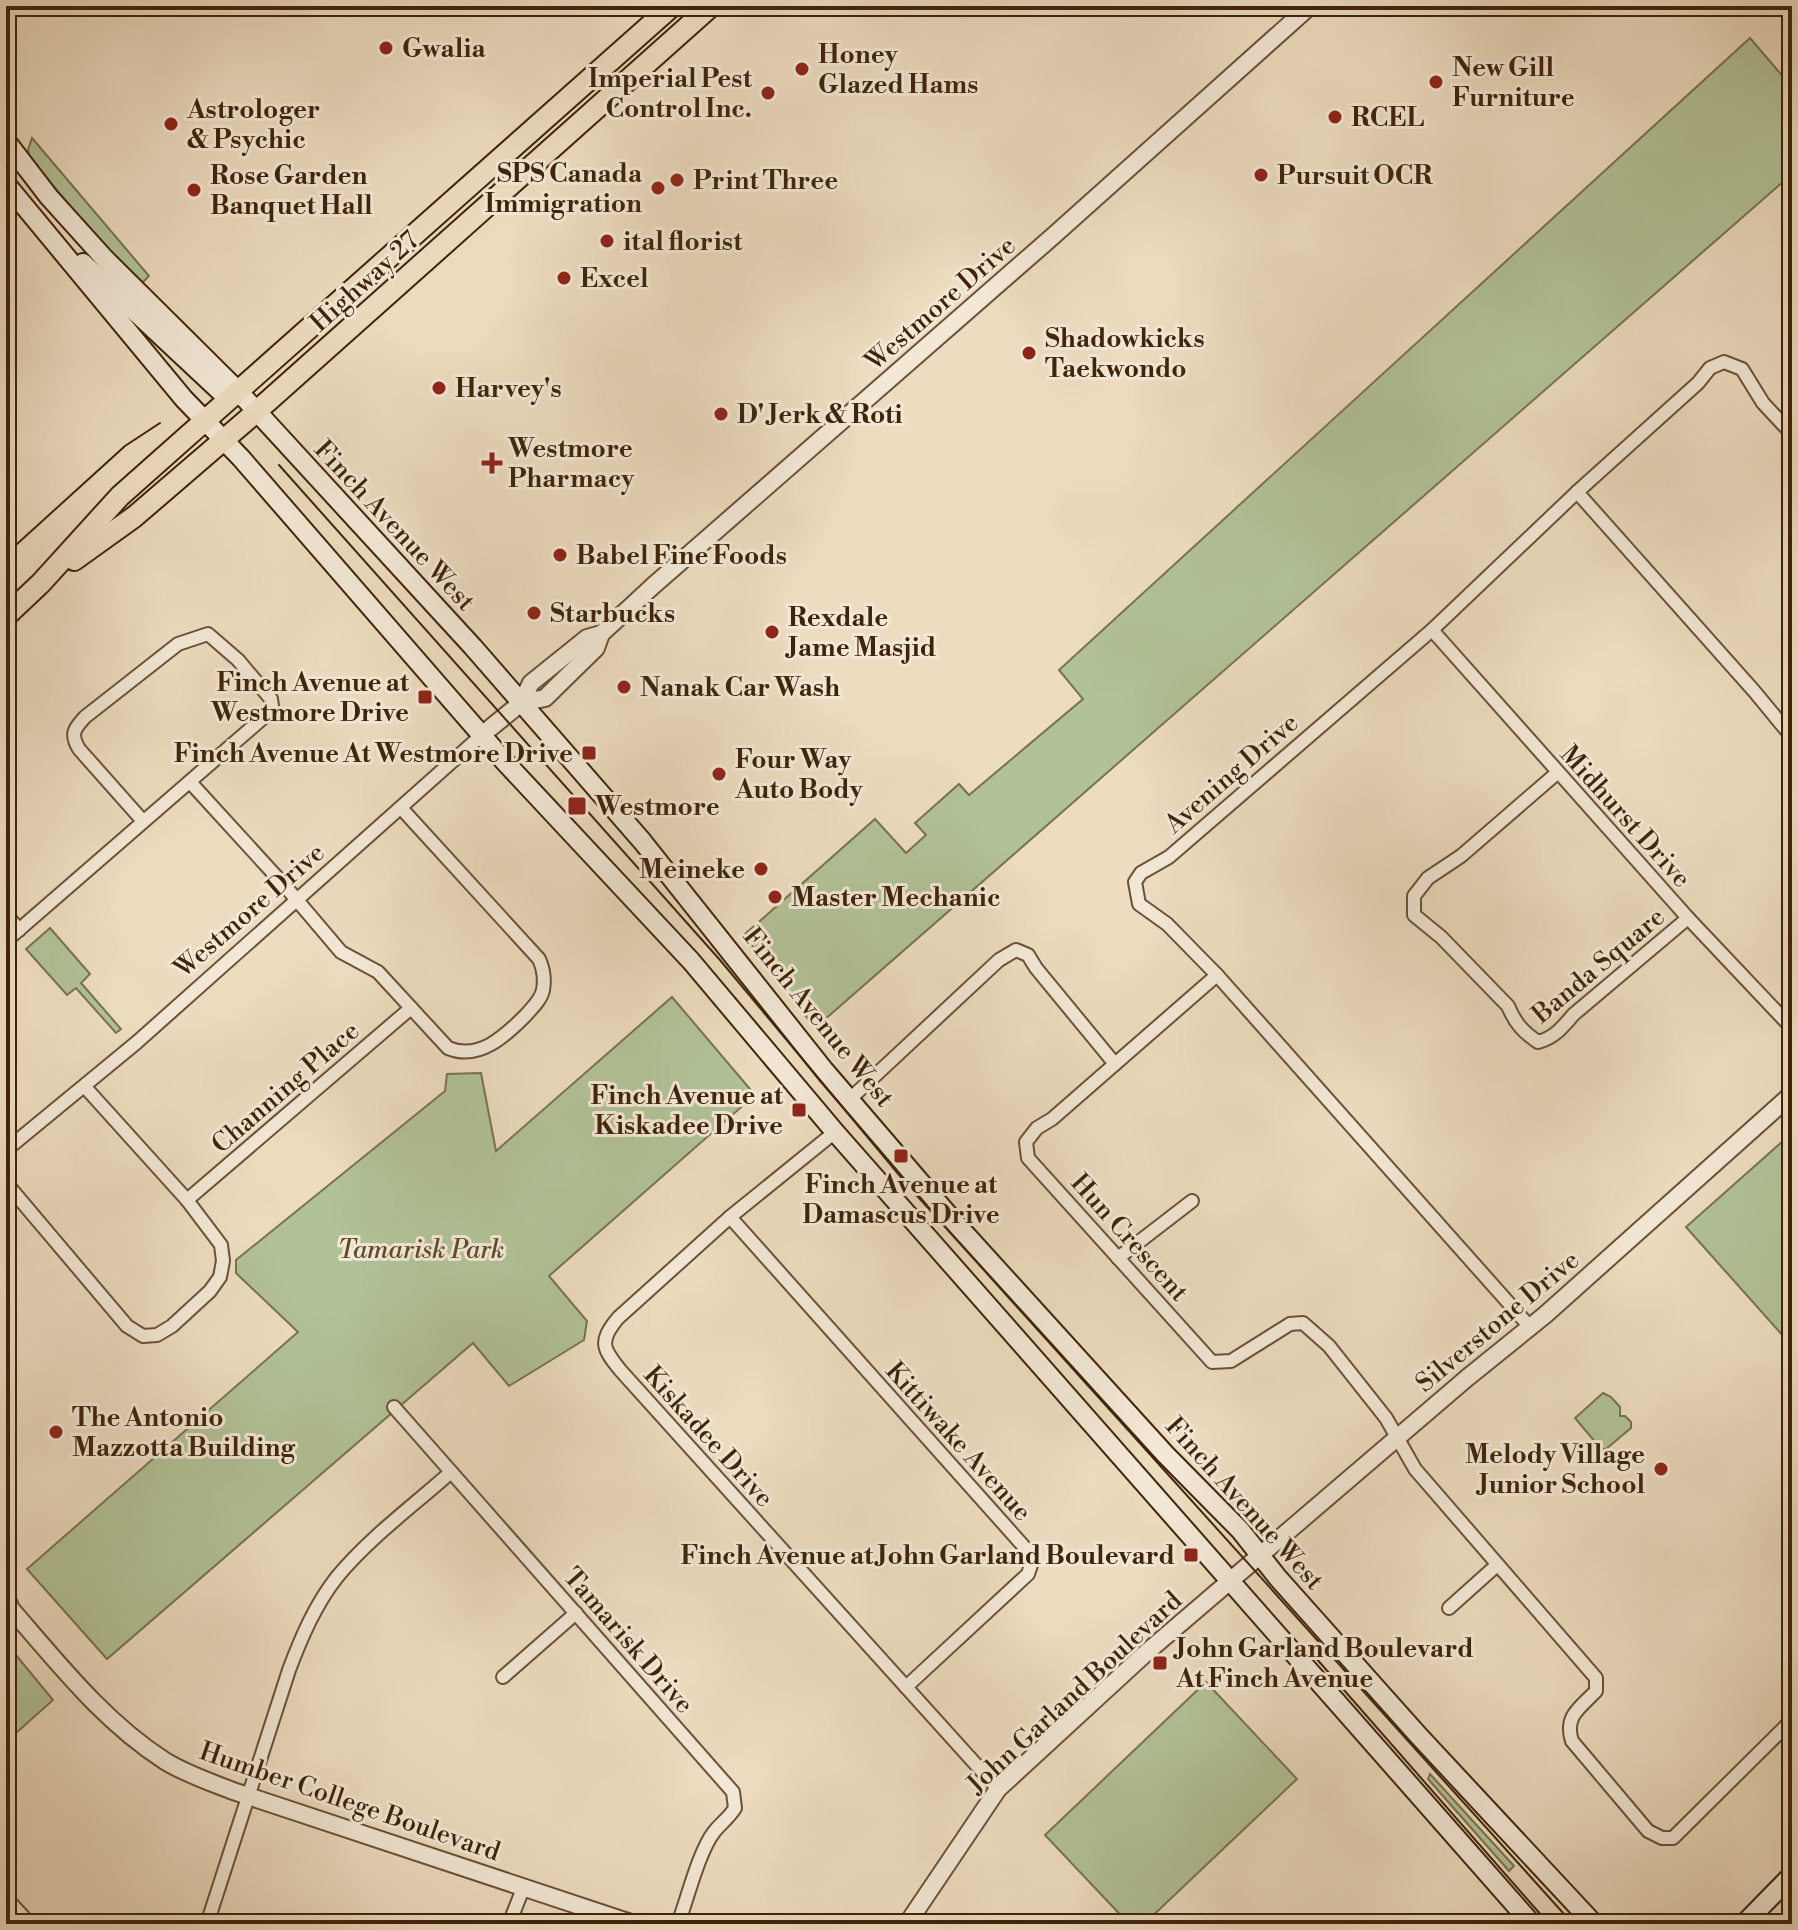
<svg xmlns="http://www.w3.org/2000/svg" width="1798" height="1930" viewBox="0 0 1798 1930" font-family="'Libre Bodoni',serif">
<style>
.green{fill:#b2c297;stroke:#787350;stroke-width:2}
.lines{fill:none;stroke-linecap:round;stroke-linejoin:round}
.minor-casing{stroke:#6a5238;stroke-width:16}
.tertiary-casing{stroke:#6a5238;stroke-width:20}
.secondary-casing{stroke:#3f240a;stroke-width:22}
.primary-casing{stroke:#3f240a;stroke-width:24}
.minor{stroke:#f3e8d6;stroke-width:12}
.tertiary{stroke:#f3e8d6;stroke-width:16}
.secondary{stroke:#f3e8d6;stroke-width:18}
.primary{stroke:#eddcc0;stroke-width:20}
.tram{stroke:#3f240a;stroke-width:2}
.poi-dot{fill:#8f2418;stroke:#f3e8d6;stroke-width:3}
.labels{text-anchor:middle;stroke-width:6;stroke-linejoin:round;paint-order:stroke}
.poi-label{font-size:26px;font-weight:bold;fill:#3f240a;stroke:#f3e8d6;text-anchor:start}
.street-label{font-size:26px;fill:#3f240a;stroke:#f3e8d6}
.park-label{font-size:26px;font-style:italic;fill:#5c4c2d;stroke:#f3e8d6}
</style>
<rect width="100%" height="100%" fill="#eddcc0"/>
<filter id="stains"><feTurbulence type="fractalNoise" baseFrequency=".0025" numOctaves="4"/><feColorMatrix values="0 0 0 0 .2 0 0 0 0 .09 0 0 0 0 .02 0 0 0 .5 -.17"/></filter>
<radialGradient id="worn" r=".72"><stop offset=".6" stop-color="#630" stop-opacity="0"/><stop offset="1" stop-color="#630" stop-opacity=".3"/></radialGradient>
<g class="green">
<polygon points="1750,38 1785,79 1792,73 1792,174 815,1028 744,935 875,819 906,853 926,835 915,823 959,784 969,795 1083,699 1059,670"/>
<polygon points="32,138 149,276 141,284 87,226 29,157 28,150"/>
<polygon points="50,928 90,974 81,983 121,1029 116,1033 76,988 67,995 26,949"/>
<polygon points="672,997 755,1095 549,1276 587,1321 584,1340 509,1386 473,1343 107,1659 27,1569 298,1332 236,1273 236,1260 445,1091 447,1074 481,1073 496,1151"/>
<polygon points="1792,1133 1792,1346 1686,1227"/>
<polygon points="1603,1393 1611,1397 1620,1407 1620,1416 1625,1416 1631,1422 1631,1428 1606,1449 1601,1449 1575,1418"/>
<polygon points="6,1643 53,1700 6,1742"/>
<polygon points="1206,1682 1297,1779 1144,1924 1129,1924 1045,1835"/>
<polygon points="1430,1774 1514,1866 1509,1871 1428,1779"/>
</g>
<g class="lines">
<g class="minor-casing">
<g id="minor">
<polyline points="1577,492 1754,691 1792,737"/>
<polyline points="1432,630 1688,918 1792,1028"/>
<path d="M 1557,773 L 1461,856 L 1428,878 L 1414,896 L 1414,915 L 1441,937 L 1508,1006 C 1515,1023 1523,1032 1538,1042 C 1554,1038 1563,1027 1574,1014 L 1688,918"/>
<path d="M 190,782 L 285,886 L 341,952 L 378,972 L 448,1048 C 479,1061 505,1036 525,1016 C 532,1008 541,1000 543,990 C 545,979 544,970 539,959 L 402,809"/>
<polyline points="6,914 19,930"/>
<path d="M 6,941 L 264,717 L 272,706 L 271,699 L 238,660 L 208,634 L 178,644 L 85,717 C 74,729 70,734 79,749 L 142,820"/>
<path d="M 1217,975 L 1052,1119 L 1037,1128 L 1026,1142 L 1028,1158 L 1212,1362 L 1231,1361 L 1290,1324 L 1303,1323 L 1329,1346 L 1386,1418 L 1415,1469 L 1596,1678 L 1596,1691 C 1580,1708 1564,1716 1572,1741 L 1648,1831 L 1662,1838 L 1673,1838 L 1792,1720"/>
<polyline points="850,1099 999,960 1016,950 1028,955 1036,968 1115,1064"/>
<path d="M 835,1132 L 730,1217 L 618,1318 C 598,1342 603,1349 621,1371 L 998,1789"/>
<polyline points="6,1150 136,1043 483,734"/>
<polyline points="6,1183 127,1326 143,1336 157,1335 172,1326 210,1291 220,1277 223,1261 221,1245 187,1200 85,1087"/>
<polyline points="187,1200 411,1008"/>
<polyline points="730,1217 1027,1550 1032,1562 1028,1574 906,1687"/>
<polyline points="1118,1258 1192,1201"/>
<polyline points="1530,1327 1217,975 1167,924 1139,904 1135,882 1141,873 1169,857 1432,630 1577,492 1698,383 1710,368 1724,362 1742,369 1763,403 1792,434"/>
<path d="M 394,1407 L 733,1792 L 735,1808 C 729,1818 720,1824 714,1832 C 699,1851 687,1900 678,1924"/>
<polyline points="1449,1608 1497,1565"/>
<polyline points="503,1677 576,1613"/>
<polyline points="6,1898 30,1924"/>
<path d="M 207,1924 L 289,1670 C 301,1638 315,1605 337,1577 C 369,1538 413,1506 451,1472"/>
<polyline points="509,1924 524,1886"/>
</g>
</g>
<g class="tertiary-casing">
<g id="tertiary">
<polyline points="521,703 545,698 596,648 601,634 654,585 1052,237 1310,6"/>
<polyline points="483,734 521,703 531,683 587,638 601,634"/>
<path d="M 6,1597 L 11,1609 C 58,1663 104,1722 165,1761 C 186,1774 210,1782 233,1791 L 634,1924"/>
<polyline points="907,1924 998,1789 1147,1652 1467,1378 1545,1315 1792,1094"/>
</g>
</g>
<g class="secondary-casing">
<g id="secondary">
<polyline points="6,141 49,197 105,259 238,391 473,647 642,841 824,1070 957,1225 1165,1454 1240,1530 1278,1578 1418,1735 1594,1924"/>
<polyline points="6,184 184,399 241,458 505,762 691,961 835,1132 1532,1924"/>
<polyline points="83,263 222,393"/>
<polyline points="1744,1924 1792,1875"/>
</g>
</g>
<g class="primary-casing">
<g id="primary">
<polyline points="74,560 134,517 248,419 711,6"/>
<polyline points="6,616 41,583 120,496 672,6"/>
</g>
</g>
<use href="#minor" class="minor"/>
<use href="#tertiary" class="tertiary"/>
<use href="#secondary" class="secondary"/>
<use href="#primary" class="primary"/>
<g class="tram">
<polyline points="279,465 720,960 910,1188 1573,1924"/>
<polyline points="6,554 125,446 160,423"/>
<polyline points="1315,1657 1549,1924"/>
</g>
</g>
<g class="poi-dot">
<circle cx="386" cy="48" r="8"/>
<circle cx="802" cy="69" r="8"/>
<circle cx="1436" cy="82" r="8"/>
<circle cx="768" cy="93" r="8"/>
<circle cx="1335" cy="117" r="8"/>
<circle cx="171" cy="124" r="8"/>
<circle cx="1261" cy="175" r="8"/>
<circle cx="677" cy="180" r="8"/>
<circle cx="658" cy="188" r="8"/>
<circle cx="194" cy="190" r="8"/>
<circle cx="607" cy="241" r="8"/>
<circle cx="564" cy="278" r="8"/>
<circle cx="1029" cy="353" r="8"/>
<circle cx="439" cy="388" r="8"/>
<circle cx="721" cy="414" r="8"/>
<path d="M488 451h8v8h8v8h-8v8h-8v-8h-8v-8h8z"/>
<circle cx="560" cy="555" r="8"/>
<circle cx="534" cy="613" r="8"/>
<circle cx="772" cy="632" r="8"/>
<circle cx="624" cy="687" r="8"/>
<rect x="417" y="689" width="16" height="16" rx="4"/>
<rect x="581" y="745" width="16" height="16" rx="4"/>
<circle cx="719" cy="774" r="8"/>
<rect x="567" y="796" width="20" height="20" rx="4"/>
<circle cx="761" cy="869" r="8"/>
<circle cx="775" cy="897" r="8"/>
<rect x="791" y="1102" width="16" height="16" rx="4"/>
<rect x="893" y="1148" width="16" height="16" rx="4"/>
<circle cx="56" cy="1432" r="8"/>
<circle cx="1661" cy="1469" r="8"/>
<rect x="1183" y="1547" width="16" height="16" rx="4"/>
<rect x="1152" y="1655" width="16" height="16" rx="4"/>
</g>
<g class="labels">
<g class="poi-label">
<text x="402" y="57">Gwalia</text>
<text x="818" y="63">Honey<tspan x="818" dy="30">Glazed Hams</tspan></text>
<text x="1452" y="76">New Gill<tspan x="1452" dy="30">Furniture</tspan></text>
<text x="752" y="87" text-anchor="end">Imperial Pest<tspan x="752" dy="30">Control Inc.</tspan></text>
<text x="187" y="118">Astrologer<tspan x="187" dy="30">&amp; Psychic</tspan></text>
<text x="1351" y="126">RCEL</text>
<text x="642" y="182" text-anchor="end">SPS Canada<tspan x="642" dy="30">Immigration</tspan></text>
<text x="210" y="184">Rose Garden<tspan x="210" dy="30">Banquet Hall</tspan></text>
<text x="1277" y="184">Pursuit OCR</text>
<text x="693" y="189">Print Three</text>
<text x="623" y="250">ital florist</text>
<text x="580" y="287">Excel</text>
<text x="1045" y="347">Shadowkicks<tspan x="1045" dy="30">Taekwondo</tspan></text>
<text x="455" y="397">Harvey's</text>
<text x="737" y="423">D' Jerk &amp; Roti</text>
<text x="508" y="457">Westmore<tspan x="508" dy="30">Pharmacy</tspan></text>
<text x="576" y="564">Babel Fine Foods</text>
<text x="550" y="622">Starbucks</text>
<text x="788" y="626">Rexdale<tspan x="788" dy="30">Jame Masjid</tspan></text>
<text x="409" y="691" text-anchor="end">Finch Avenue at<tspan x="409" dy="30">Westmore Drive</tspan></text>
<text x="640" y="696">Nanak Car Wash</text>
<text x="573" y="762" text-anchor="end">Finch Avenue At Westmore Drive</text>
<text x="735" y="768">Four Way<tspan x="735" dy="30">Auto Body</tspan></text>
<text x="595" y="815">Westmore</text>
<text x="745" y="878" text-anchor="end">Meineke</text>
<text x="791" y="906">Master Mechanic</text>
<text x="783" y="1104" text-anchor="end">Finch Avenue at<tspan x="783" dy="30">Kiskadee Drive</tspan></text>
<text x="901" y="1193" text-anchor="middle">Finch Avenue at<tspan x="901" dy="30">Damascus Drive</tspan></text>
<text x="72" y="1426">The Antonio<tspan x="72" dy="30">Mazzotta Building</tspan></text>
<text x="1645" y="1463" text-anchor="end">Melody Village<tspan x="1645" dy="30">Junior School</tspan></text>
<text x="1175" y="1564" text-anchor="end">Finch Avenue at John Garland Boulevard</text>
<text x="1176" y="1657">John Garland Boulevard<tspan x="1176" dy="30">At Finch Avenue</tspan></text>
</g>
<g class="street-label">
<text transform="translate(364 281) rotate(-42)" y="9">Highway 27</text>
<text transform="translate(940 303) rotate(-41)" y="9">Westmore Drive</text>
<text transform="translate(395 525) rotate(47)" y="9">Finch Avenue West</text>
<text transform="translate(1231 773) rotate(-41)" y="9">Avening Drive</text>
<text transform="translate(1626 816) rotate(48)" y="9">Midhurst Drive</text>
<text transform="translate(249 910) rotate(-41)" y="9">Westmore Drive</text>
<text transform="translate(1598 965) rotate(-40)" y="9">Banda Square</text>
<text transform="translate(819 1017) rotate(51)" y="9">Finch Avenue West</text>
<text transform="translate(285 1087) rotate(-41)" y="9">Channing Place</text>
<text transform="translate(1130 1237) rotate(48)" y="9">Hun Crescent</text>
<text transform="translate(1497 1321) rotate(-40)" y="9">Silverstone Drive</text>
<text transform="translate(709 1436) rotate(48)" y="9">Kiskadee Drive</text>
<text transform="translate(959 1441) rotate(48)" y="9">Kittiwake Avenue</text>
<text transform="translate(1245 1503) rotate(48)" y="9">Finch Avenue West</text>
<text transform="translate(629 1640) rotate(49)" y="9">Tamarisk Drive</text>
<text transform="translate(1074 1692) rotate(-43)" y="9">John Garland Boulevard</text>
<text transform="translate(350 1801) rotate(19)" y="9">Humber College Boulevard</text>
</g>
<g class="park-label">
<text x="421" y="1258">Tamarisk Park</text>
</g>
</g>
<rect width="1798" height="1930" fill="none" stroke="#eddcc0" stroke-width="32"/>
<rect x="8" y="8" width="1782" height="1914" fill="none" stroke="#3f240a" stroke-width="4"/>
<rect x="16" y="16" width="1766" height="1898" fill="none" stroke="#3f240a" stroke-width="2"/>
<rect width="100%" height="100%" filter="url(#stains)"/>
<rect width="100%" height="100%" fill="url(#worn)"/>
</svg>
